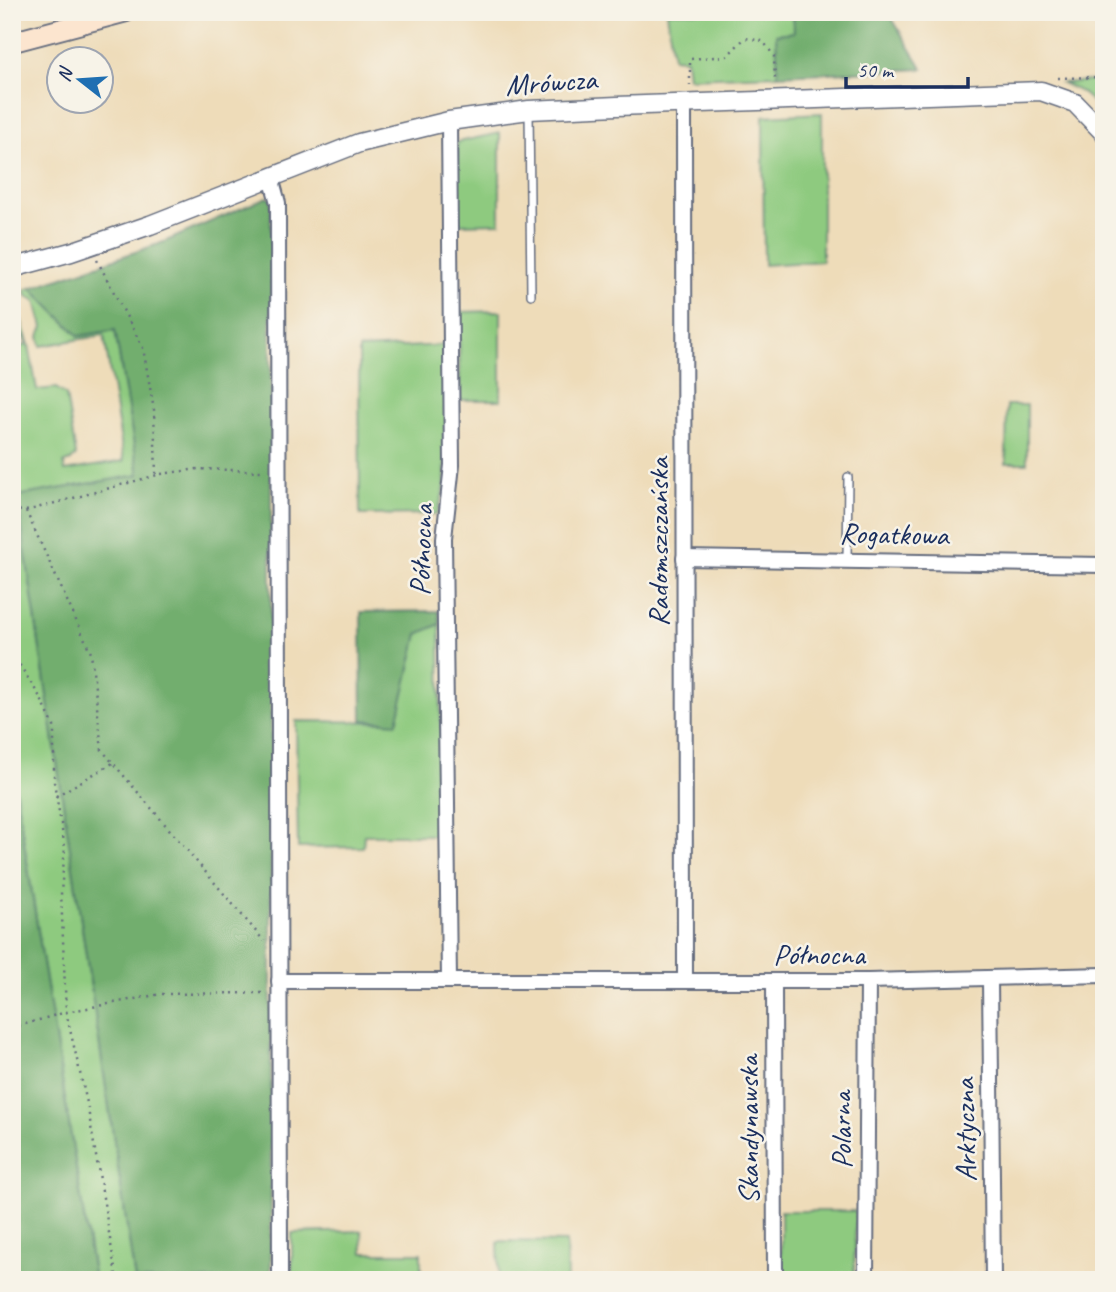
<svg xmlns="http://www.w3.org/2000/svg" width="1116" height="1292" viewBox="0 0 1116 1292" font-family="Caveat,sans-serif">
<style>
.green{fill:#8eca7f;stroke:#547c6e;stroke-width:2}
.forest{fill:#72ae6e;stroke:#466e66;stroke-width:2}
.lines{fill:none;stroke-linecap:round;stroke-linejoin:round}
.service-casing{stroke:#656c7e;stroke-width:10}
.minor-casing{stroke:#656c7e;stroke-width:18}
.tertiary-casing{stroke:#656c7e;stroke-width:21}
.secondary-casing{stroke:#656c7e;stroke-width:23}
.path{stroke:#656c7e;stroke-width:2.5;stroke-dasharray:2 5;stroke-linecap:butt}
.service{stroke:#fff;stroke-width:7}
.minor{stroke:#fff;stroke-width:14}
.tertiary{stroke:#fff;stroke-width:18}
.secondary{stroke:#fce5cf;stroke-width:19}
.labels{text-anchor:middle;stroke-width:5;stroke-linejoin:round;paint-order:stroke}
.street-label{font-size:30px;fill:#1b2f5e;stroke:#f7f3e8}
</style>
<rect width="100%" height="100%" fill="#f7f3e8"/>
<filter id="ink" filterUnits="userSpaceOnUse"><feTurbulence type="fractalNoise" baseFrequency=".0143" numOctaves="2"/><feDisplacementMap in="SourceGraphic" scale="14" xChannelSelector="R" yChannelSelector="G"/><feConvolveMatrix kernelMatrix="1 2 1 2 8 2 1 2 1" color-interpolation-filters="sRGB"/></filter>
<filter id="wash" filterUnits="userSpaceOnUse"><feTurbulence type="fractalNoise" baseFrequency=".00686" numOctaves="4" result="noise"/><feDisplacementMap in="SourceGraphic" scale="28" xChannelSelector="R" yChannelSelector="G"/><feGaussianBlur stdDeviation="1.57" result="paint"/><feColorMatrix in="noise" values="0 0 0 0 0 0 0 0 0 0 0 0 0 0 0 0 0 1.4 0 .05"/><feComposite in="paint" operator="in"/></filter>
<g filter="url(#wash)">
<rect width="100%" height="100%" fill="#eedcb9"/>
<g class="green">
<polygon points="667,12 793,12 795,33 776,34 778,75 688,78 686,59 673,58"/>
<polygon points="1104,80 1104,112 1081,92 1062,83"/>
<polygon points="822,113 822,261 764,265 763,116"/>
<polygon points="500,133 500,223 459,224 457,142"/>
<polygon points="31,288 79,336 115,330 139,475 17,496 135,1280 94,1280 12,768 12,348 27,345 12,313 12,292 29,345 37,390 56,388 66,395 76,455 71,461 64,463 65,471 124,461 104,335 41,346 39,336 43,327 36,301 27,296 25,290"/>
<polygon points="501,311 501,400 460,400 459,312"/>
<polygon points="447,345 445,487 437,514 360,515 359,349"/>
<polygon points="1007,405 1027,405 1027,463 1006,463"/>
<polygon points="440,624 442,835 364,835 363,847 298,848 296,721 397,722 418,633"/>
<polygon points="781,1211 856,1211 854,1280 781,1280"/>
<polygon points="362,1231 363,1253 421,1253 421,1280 292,1280 292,1233"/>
<polygon points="498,1241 566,1242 567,1280 499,1280"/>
</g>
<g class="forest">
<polygon points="793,12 888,12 923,69 778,75 776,34 794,32"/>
<polygon points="267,197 271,199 271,1280 135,1280 17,496 139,475 115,330 79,336 31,288 164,242"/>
<polygon points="439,611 440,624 418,634 397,723 362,720 361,612"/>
<polygon points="12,768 94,1280 12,1280"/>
</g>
</g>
<g filter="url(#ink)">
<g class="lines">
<g class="service-casing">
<g id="service">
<polyline points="529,110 531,295"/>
<polyline points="847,560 848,477"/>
</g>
</g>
<g class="minor-casing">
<g id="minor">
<polyline points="684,104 685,980"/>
<polyline points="271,177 278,203 280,1280"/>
<polyline points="684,558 1104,565"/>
<polyline points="990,979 993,1280"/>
<polyline points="279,981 868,981 1104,975"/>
<polyline points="449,981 444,538 452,465 449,121"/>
<polyline points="774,981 775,1280"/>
<polyline points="866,1280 868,981"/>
</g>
</g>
<g class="tertiary-casing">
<polyline id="tertiary" points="12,268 71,252 150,225 359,143 449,121 529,110 617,106 1041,91 1075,103 1104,133"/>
</g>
<g class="secondary-casing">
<polyline id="secondary" points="12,42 125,12"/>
</g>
<g class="path">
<polyline points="1058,78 1104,77"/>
<polyline points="690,86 690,59 727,56 745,38 763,41 774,56 775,80"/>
<polyline points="97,260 143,348 154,410 156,475"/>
<polyline points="12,510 26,511 91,653 102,750 264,941"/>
<polyline points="26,511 161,474 198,469 262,471"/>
<polyline points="12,653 40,697 54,726 54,782 65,848 61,892 66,1012 87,1103 117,1280"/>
<polyline points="56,796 113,763"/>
<polyline points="12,1028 66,1012 161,994 263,993"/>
</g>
<use href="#service" class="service"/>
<use href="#minor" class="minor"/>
<use href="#tertiary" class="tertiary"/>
<use href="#secondary" class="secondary"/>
</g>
</g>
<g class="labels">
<g class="street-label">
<text transform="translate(551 82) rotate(-4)" y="10">Mrówcza</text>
<text transform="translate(894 534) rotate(1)" y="10">Rogatkowa</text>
<text transform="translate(658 542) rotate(-90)" y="10">Radomszczańska</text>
<text transform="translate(421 550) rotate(-88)" y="10">Północna</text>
<text x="819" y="964">Północna</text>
<text transform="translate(748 1130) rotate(-90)" y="10">Skandynawska</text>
<text transform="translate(841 1130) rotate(-90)" y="10">Polarna</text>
<text transform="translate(965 1130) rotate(-91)" y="10">Arktyczna</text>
</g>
</g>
<rect width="1116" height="1292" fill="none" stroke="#f7f3e8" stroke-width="42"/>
<g transform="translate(80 80) rotate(287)"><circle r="33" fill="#f7f3e8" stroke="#9fa5b1" stroke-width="2"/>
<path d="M0-5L12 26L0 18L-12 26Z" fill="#1f6fb2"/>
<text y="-10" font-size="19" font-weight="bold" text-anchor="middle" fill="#1b2f5e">N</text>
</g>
<path d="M846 77v10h122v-10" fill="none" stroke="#1b2f5e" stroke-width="3.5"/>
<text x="857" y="77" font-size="21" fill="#1b2f5e" stroke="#f7f3e8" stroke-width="5" paint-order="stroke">50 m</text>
</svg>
